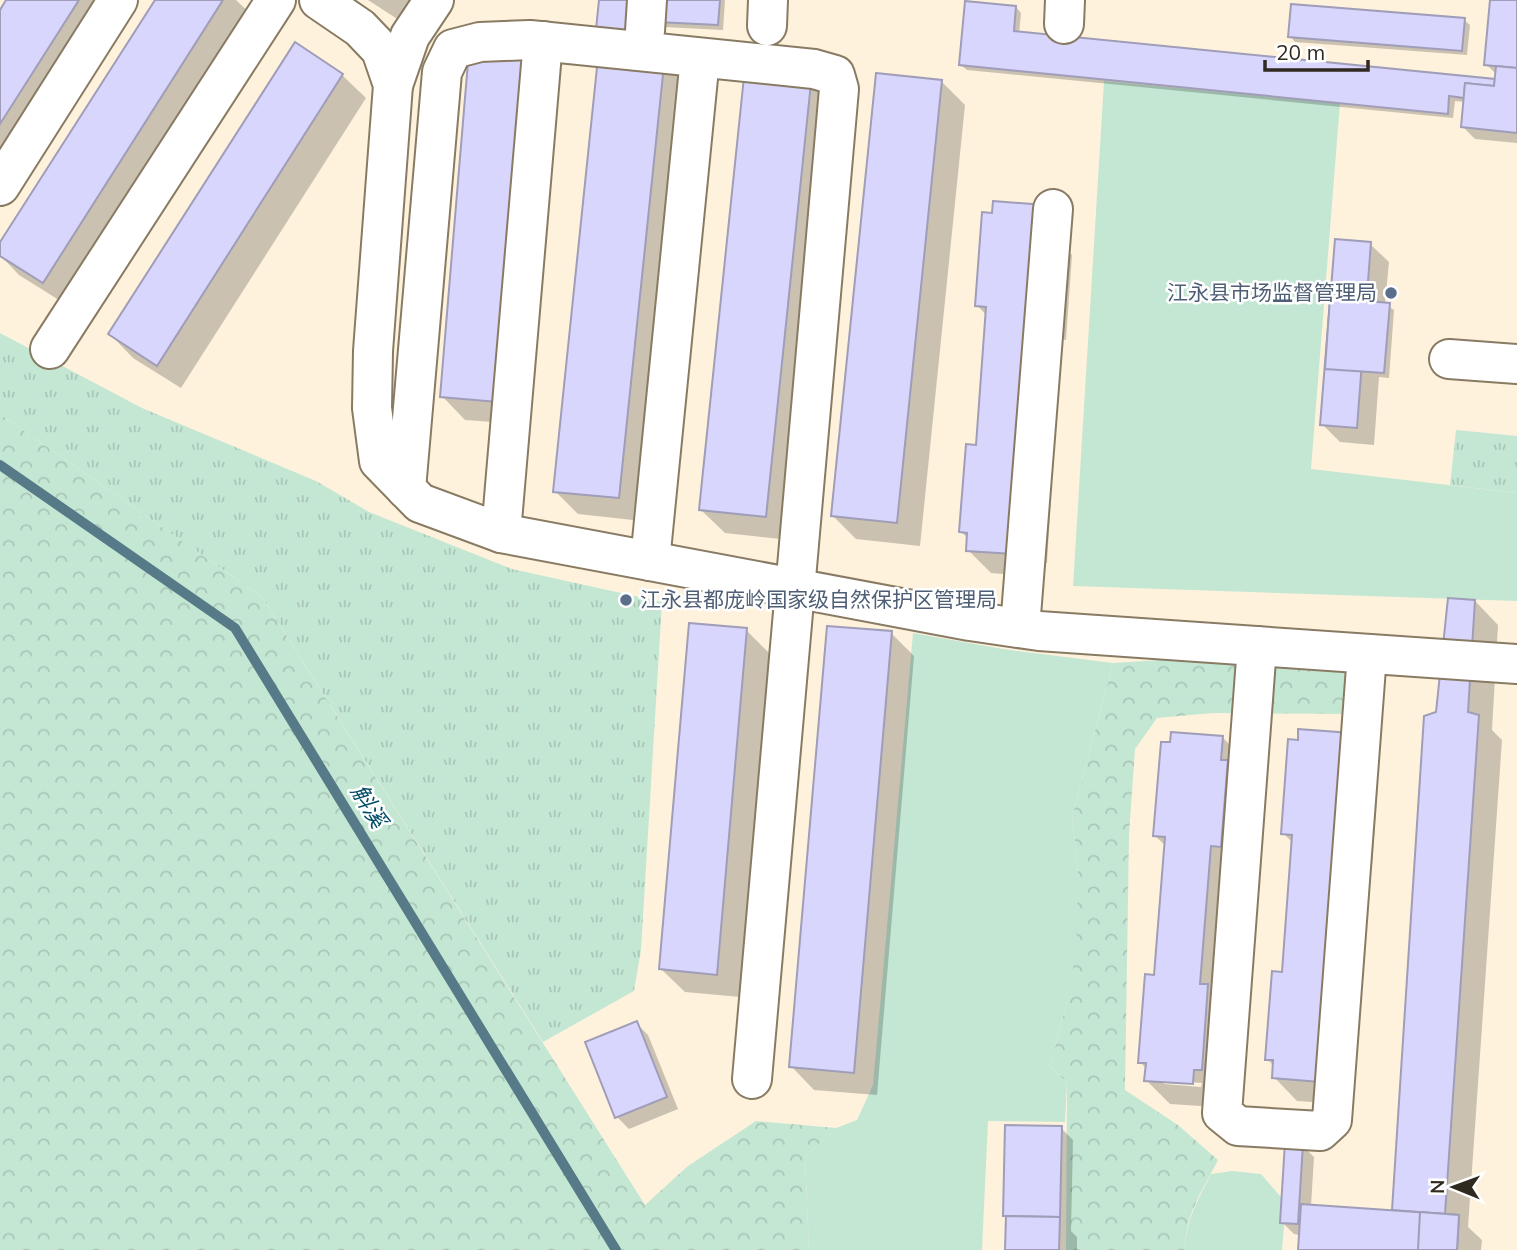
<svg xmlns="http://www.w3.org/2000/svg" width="1517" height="1250" viewBox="0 0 1517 1250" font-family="Mulish,'Noto Sans SC',sans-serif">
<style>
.grass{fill:url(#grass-tufts)}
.forest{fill:url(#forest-crowns)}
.park{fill:#c4e7d4}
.shadow{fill:#0003;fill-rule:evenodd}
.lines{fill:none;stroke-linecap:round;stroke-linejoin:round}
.stream{stroke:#577a88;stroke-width:10}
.building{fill:#d8d6fc;stroke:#9f9db8;stroke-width:2}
.minor-casing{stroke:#897b63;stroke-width:42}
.minor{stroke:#fff;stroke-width:38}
.service-dot{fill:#5c6f8a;stroke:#fff;stroke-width:2.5}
.labels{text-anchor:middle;stroke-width:5;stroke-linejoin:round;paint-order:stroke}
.service-label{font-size:21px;fill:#4e5e75;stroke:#fff;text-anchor:end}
.water-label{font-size:23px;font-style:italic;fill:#034e68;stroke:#fff}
</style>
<defs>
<pattern id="grass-tufts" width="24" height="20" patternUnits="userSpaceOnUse" patternTransform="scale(1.75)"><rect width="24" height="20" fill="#c4e7d4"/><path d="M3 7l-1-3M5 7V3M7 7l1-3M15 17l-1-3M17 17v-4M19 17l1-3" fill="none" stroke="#a9c6b6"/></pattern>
<pattern id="forest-crowns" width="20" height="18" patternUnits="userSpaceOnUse" patternTransform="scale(1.75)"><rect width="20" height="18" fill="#c4e7d4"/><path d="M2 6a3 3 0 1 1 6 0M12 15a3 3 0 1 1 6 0" fill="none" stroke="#a9c6b6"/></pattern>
</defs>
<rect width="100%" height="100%" fill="#fef2dd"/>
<g class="grass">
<polygon points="0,333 142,408 316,481 369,512 512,569 662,602 641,950 634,991 543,1042 262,597 0,414"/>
<polygon points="1456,430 1517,436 1517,493 1450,485"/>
</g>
<g class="forest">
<polygon points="0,414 262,597 645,1205 688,1166 756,1121 836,1128 805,1157 809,1250 0,1250"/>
<path d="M 1207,657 L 1366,668 L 1362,714 L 1213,713 L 1157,718 L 1135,749 L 1129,835 L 1125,1090 L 1178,1125 L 1218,1160 C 1204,1188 1183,1218 1186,1250 L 1066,1250 L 1067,1083 L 1050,1066 L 1067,1002 L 1078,872 L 1072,817 L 1113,663 Z"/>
</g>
<g class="park">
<polygon points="1104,81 1340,103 1311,469 1517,493 1517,601 1073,586"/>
<polygon points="913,633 1003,649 1113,663 1072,817 1078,872 1076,951 1067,1002 1050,1066 1067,1083 1065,1122 988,1121 982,1250 809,1250 805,1157 836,1128 857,1120 873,1085"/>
<path d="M 1232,1171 L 1261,1174 L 1286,1203 L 1282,1250 L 1186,1250 C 1184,1223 1199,1198 1211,1174 Z"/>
</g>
<g class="shadow">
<polygon points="8,0 117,0 0,184 0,13"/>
<polygon points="157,0 236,0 252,15 67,305 19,275 0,255 0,245"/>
<polygon points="368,0 416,0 402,22"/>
<polygon points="600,0 725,0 723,30 664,27 653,55 688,80 642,521 578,514 555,491 600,50"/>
<polygon points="1492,0 1517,0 1517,143 1475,139 1463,127 1465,102 1455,101 1453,118 967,70 961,65 1016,7 1021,13 1019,34 1494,80 1497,75 1486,64"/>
<polygon points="1464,20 1470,25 1467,55 1295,42 1290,36"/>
<polygon points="527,57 521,424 465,420 442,396"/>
<polygon points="342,75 366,98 181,388 133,358 110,334"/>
<polygon points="811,75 834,99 789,540 725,533 701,510"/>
<polygon points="942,82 965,105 920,546 856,539 832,515"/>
<polygon points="1370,244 1389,262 1385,304 1394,310 1389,378 1379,377 1374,445 1340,442 1322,424"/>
<polygon points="1066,250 1072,255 1066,340 1055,338 1045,472 1052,480 1047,563 1039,562 1037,577 991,573 968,550 969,539 961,532 977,447 987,316 977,305"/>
<polygon points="1475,601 1498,625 1492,730 1502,740 1468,1227 1482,1240 1481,1250 1299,1250 1300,1235 1294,1234 1282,1222 1302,1145 1314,1157 1311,1206 1394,1212 1426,718 1438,713"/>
<polygon points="746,630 769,653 740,997 685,992 661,969"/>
<polygon points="891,633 914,656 877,1095 814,1090 791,1066"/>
<path d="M 1222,737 L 1246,761 L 1216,1107 L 1170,1104 L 1146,1080 L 1147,1069 L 1140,1062 L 1156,977 L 1166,846 L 1155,836 ZM 1160,1080 L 1202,1083 L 1201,1087 L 1164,1084 Z"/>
<polygon points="1372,777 1378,783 1372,867 1362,866 1343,1104 1297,1101 1274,1077 1275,1067 1267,1059 1284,974 1293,843 1283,833"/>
<polygon points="636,1023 648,1035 678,1109 629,1129 617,1117"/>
<polygon points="1061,1128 1073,1140 1071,1231 1077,1237 1077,1250 1006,1250 1007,1217 1005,1215"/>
</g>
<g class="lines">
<polyline class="stream" points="0,465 235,628 616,1250"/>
</g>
<g class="building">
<polygon points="6,0 79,0 0,124 0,10"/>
<polygon points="155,0 223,0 43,283 0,256 0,242"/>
<polygon points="599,0 633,0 630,41 595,39"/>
<polygon points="658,0 720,0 718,25 657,22"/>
<polygon points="1490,0 1517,0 1517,68 1484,65"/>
<polygon points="965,1 1016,6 1014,31 1495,79 1494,86 1465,83 1464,98 1449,96 1448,114 959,65"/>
<polygon points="1291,4 1465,18 1462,51 1288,37"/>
<polygon points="295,42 343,74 157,366 108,334"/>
<polygon points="599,48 665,55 619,498 553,492"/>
<polygon points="469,50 527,55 498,402 440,397"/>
<polygon points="1496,66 1517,68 1517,133 1461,127 1465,83 1494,86"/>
<polygon points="745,67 812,73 766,517 699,510"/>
<polygon points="876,73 942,80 897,523 831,516"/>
<polygon points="993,201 1045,205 1014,554 966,551 967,533 959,532 966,444 976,445 986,307 975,306 982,212 992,213"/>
<polygon points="1335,239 1371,242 1357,428 1320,425"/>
<polygon points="1330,298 1390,303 1384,373 1325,369"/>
<polygon points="1448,598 1475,600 1468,712 1479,715 1445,1214 1392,1210 1424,716 1436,712"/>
<polygon points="689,623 747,628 717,975 659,969"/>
<polygon points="827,626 892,631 854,1073 789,1067"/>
<polygon points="1298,729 1351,733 1320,1082 1272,1078 1273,1060 1265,1060 1272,971 1282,972 1292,835 1281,834 1288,739 1298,740"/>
<polygon points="1171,732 1223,736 1221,760 1228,760 1221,847 1211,846 1200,984 1208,984 1202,1070 1194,1070 1193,1084 1144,1081 1146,1063 1138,1063 1145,974 1154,975 1165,837 1153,836 1161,742 1170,742"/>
<polygon points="637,1021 667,1097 615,1118 585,1042"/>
<polygon points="1005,1125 1062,1126 1060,1217 1003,1216"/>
<polygon points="1285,1142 1303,1144 1298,1224 1280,1223"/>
<polygon points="1301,1204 1459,1215 1457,1250 1298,1250"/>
<polygon points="1420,1212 1459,1215 1457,1250 1418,1250"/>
<polygon points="1006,1216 1060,1217 1059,1250 1005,1250"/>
</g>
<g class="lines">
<g class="minor-casing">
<g id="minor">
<polyline points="319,0 360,28 381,50 393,85 373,351 372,408 379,461 420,503 501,533 970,621 1039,631 1517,664"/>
<polyline points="1064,24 1065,0"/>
<polyline points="767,26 768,0"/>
<polyline points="645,31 647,0"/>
<polyline points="393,85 410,36 434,0"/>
<polyline points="0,186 118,0"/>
<polyline points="50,349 276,0"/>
<polyline points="1449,359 1517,364"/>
<polyline points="406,489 442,72 453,49 480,42 530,40 814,69 835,75 839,89 752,1079"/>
<polyline points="501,533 543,41"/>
<polyline points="650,561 700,58"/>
<polyline points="1020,628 1053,209"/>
<polyline points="1257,646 1222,1113 1238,1126 1320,1131 1332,1120 1367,654"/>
</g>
</g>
<use href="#minor" class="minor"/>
</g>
<g class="service-dot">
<circle cx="1391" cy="293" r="7"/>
<circle cx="626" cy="600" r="7"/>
</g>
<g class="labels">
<g class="service-label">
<text x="1377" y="300">江永县市场监督管理局</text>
<text x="640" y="607" text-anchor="start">江永县都庞岭国家级自然保护区管理局</text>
</g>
<g class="water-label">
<text transform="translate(369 806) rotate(59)" y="8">斛溪</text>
</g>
</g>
<g transform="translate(1454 1187) rotate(271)" stroke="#ffffff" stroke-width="5" paint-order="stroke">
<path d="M0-5L12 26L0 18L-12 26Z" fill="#2f291f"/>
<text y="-10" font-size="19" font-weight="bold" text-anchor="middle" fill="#2f291f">N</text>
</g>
<path d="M1265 60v10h103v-10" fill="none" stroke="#2f291f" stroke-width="3.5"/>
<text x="1276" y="60" font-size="21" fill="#2f291f" stroke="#ffffff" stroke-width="5" paint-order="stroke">20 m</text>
</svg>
